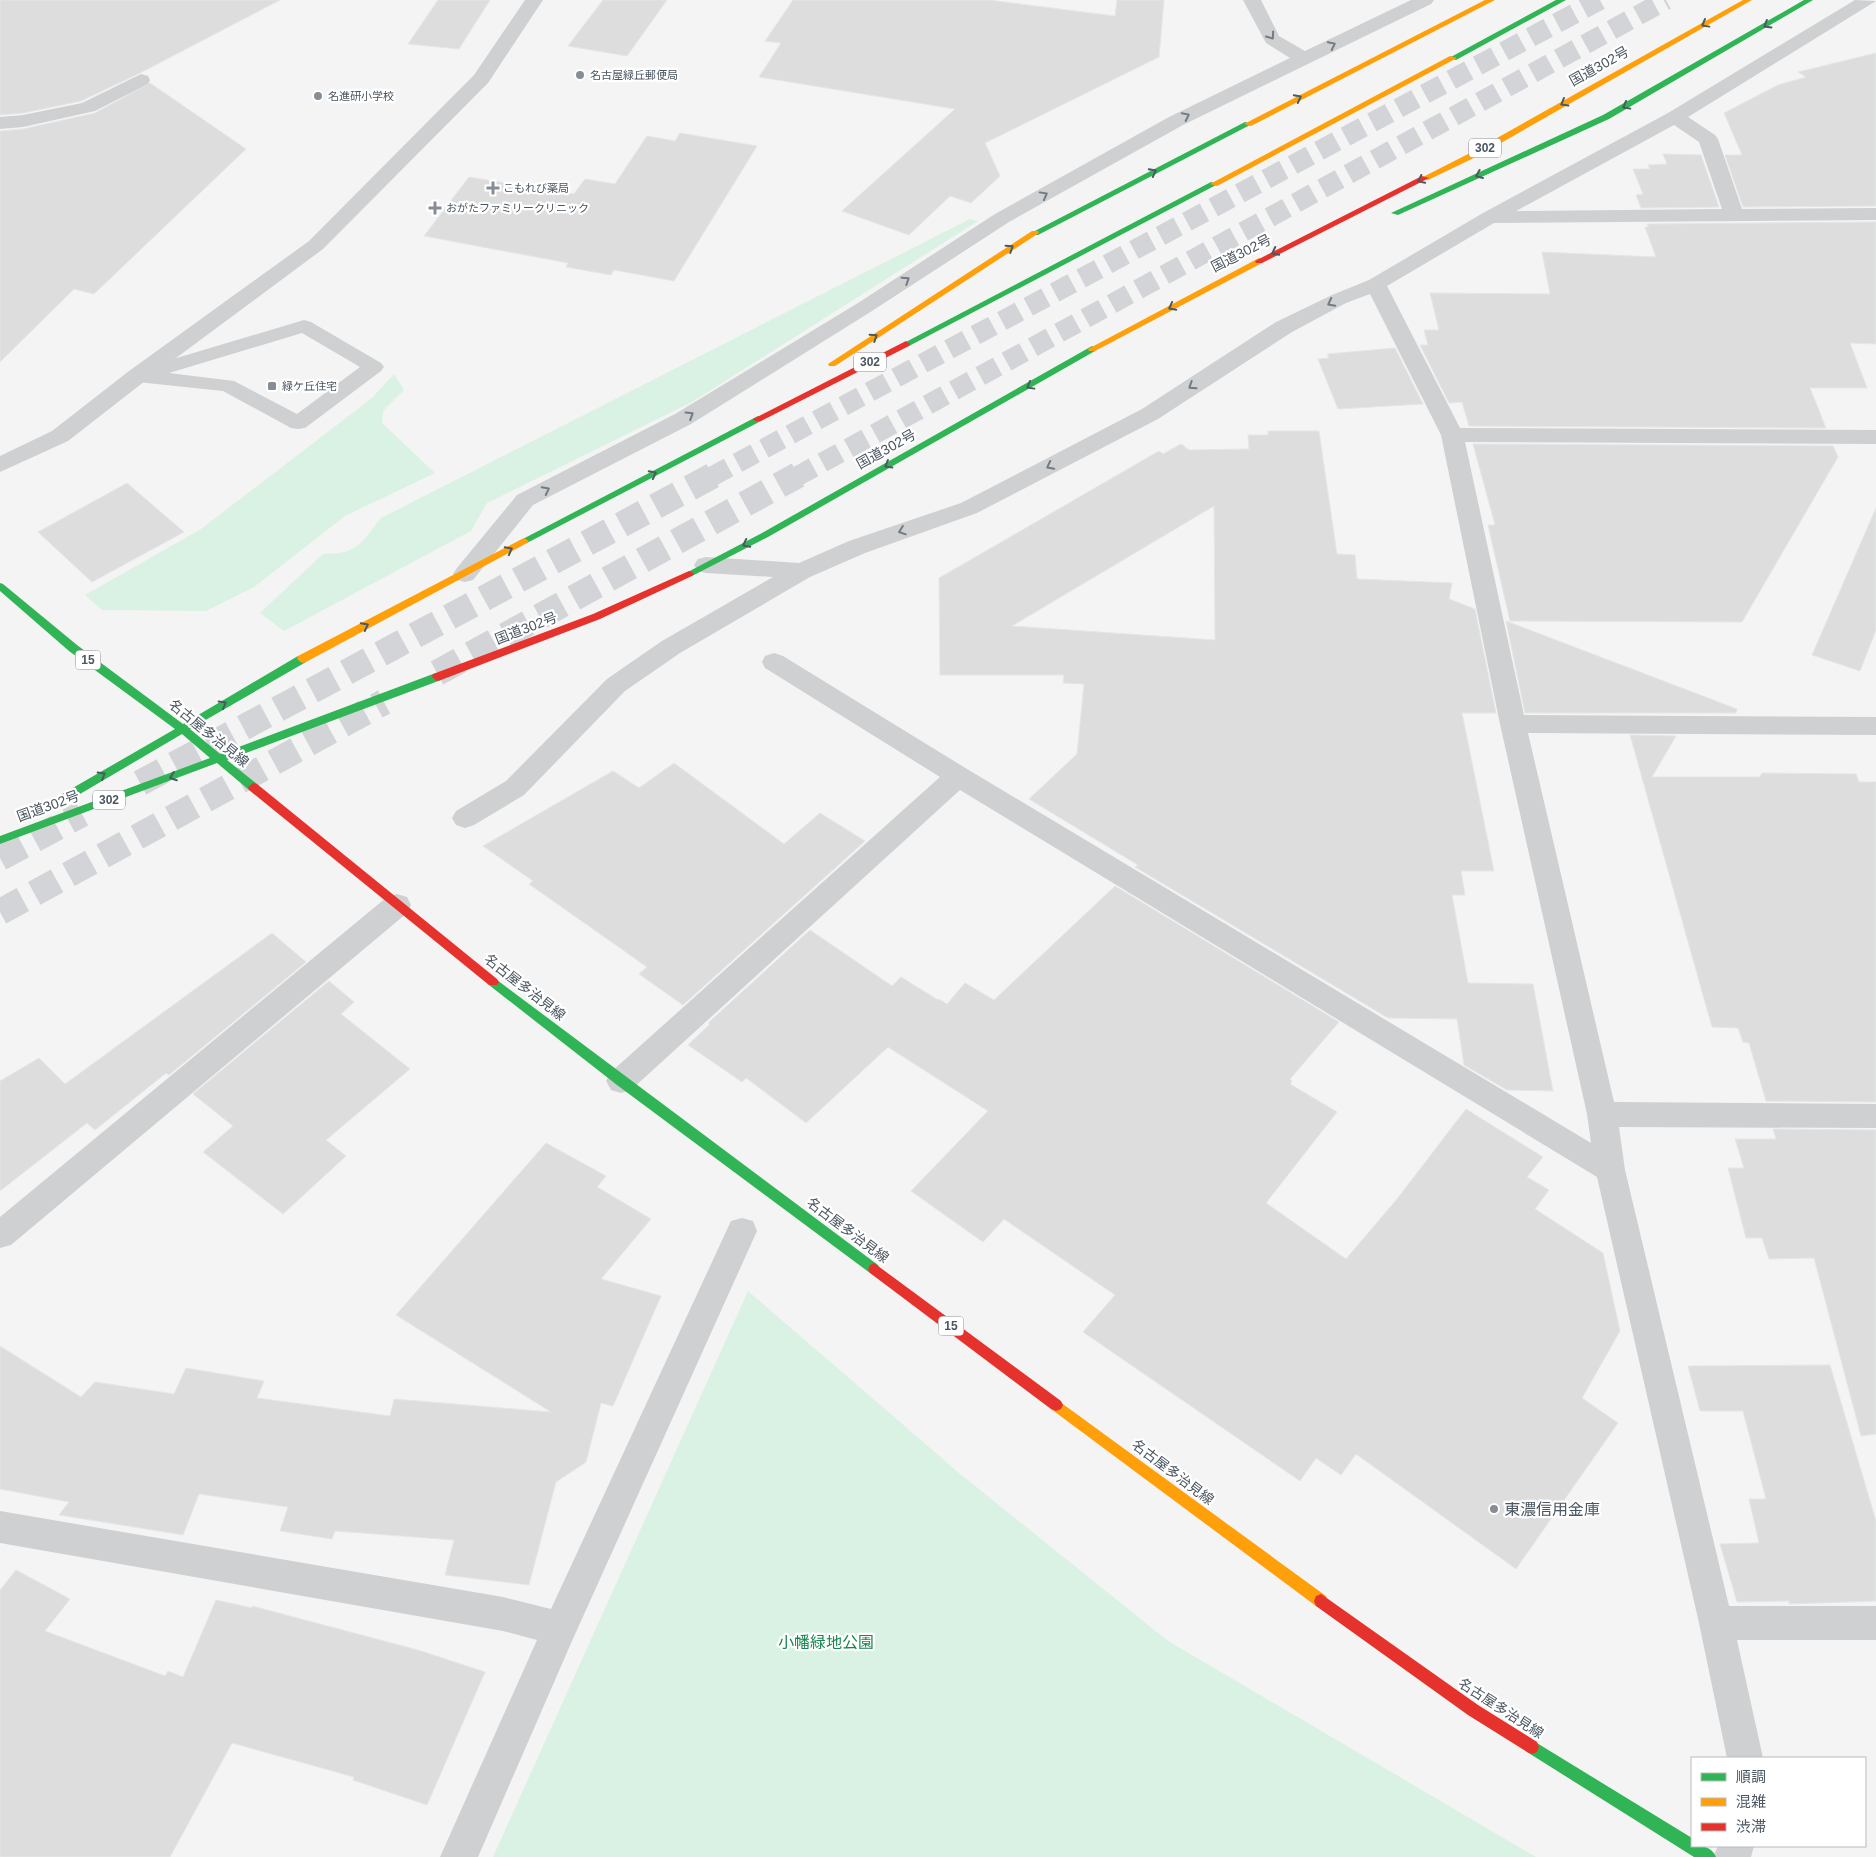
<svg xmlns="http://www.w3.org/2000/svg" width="1876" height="1857" viewBox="0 0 1876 1857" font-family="Helvetica,'Noto Sans JP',sans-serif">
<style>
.green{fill:#d9f2e3}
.building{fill:#ddddde;stroke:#e5e6e7;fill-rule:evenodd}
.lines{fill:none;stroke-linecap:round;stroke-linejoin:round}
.highway-tunnel-far1{stroke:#d2d4d7;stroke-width:20;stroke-dasharray:20 10;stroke-linecap:butt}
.highway-tunnel{stroke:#d2d4d7;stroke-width:26;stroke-dasharray:26 13;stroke-linecap:butt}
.lane{fill:#ced0d2;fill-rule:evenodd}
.street{fill:#ced0d2;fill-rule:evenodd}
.fast{fill:#30b455;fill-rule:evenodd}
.slow{fill:#ff9f0a;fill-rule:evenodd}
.jam{fill:#e5322d;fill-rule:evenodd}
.oneway{stroke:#495b60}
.oneway2{stroke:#727b83}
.poi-dot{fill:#868d94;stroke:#fff;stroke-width:2}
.labels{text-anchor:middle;stroke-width:4.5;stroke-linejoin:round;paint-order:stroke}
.far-poi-label{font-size:11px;fill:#4a5661;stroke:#fff;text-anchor:start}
.shield{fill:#fff;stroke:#808990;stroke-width:1}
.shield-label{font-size:12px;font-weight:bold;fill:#4a5661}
.street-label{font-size:14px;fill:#4a5661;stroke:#fff}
.near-poi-label{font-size:16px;fill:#4a5661;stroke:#fff;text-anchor:start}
.near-park-label{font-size:16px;fill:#17864f;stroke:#fff}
</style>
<rect width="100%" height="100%" fill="#f4f4f4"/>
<g class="green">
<path d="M 970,219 L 978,221 L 692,402 L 487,503 L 471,531 L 284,631 L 260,613 L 323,554 C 358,554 361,543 381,518 Z"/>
<polygon points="394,374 404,390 383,411 382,423 435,473 345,516 254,587 206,611 102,610 85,595 201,529 372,398"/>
<polygon points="748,1291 959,1473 1168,1641 1536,1857 493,1857"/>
</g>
<g class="building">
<polygon points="0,0 280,0 142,72 81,101 23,113 0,115"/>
<polygon points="438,0 490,0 459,49 408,44"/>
<polygon points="603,0 667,0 627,56 568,46"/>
<polygon points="793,0 989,0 1115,16 1117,0 1164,0 1159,57 985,143 1000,176 971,203 950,196 909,235 842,211 955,109 759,77 781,43 765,41"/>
<polygon points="1876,53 1876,206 1743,207 1725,155 1742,155 1724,113 1778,85 1806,77 1798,72"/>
<polygon points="150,83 246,149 94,294 74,289 0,362 0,131 23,129 95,113"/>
<polygon points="680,133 757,146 674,281 614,270 611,275 566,267 568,263 424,236 469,177 574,194 585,179 615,184 647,136 675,141"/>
<polygon points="1663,154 1701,155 1719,207 1641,208 1636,195 1643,194 1633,169 1650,169 1648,165 1667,164"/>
<polygon points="1876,222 1876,344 1850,343 1867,388 1810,388 1826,428 1469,426 1462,402 1449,403 1420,345 1428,345 1424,330 1439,330 1430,293 1550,294 1542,252 1656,257 1645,227 1649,227 1647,224"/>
<polygon points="1395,348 1423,404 1338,409 1318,359 1329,358 1327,354"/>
<path d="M 1268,431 L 1319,431 L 1337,554 L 1355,555 L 1357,579 L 1452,583 L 1449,599 L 1475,609 L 1496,713 L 1462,713 L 1494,871 L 1461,871 L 1465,895 L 1452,895 L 1468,983 L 1533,984 L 1553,1091 L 1507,1090 L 1464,1065 L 1457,1019 L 1388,1018 L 1135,867 L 1138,865 L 1029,799 L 1077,754 L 1084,684 L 1063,683 L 1064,675 L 940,675 L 939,578 L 1159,451 L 1163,454 L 1181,444 L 1189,450 L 1249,449 L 1248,435 L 1268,435 ZM 1214,506 L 1215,640 L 1012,626 Z"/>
<polygon points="1473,444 1833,446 1838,457 1742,622 1510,621 1488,525 1495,525"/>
<polygon points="127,483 184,532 92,582 38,532"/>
<polygon points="1876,508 1876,630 1860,671 1812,655"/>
<polygon points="1506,621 1737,709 1736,713 1525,713"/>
<polygon points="1630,735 1676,736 1652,777 1760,777 1762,773 1856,774 1859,782 1876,782 1876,1102 1766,1101 1749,1043 1743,1042 1738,1028 1712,1027"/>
<polygon points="674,763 784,844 820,813 865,841 683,1005 639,974 647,967 529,884 533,881 483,846 613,771 639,788"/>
<polygon points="1115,886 1339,1022 1290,1079 1292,1081 1290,1084 1337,1112 1266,1203 1346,1259 1397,1199 1466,1109 1543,1157 1527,1177 1549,1190 1535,1209 1603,1253 1620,1331 1582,1398 1618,1423 1516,1569 1356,1454 1341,1475 1316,1458 1300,1481 1083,1332 1115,1295 1004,1219 983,1242 911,1191 988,1111 888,1047 806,1123 746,1078 742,1082 688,1045 710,1024 708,1023 810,930 892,986 901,977 938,1000 939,999 947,1004 965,983 994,1000"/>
<polygon points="272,933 306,962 169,1075 166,1073 95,1130 87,1123 0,1191 0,1081 39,1058 65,1084"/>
<polygon points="329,981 354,1002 341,1014 410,1069 326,1140 346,1156 283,1214 203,1152 233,1126 193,1094"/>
<polygon points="1773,1129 1876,1130 1876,1434 1861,1436 1814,1258 1769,1259 1762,1238 1746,1238 1728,1168 1744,1168 1735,1139 1776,1139"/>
<polygon points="546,1143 606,1176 597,1187 651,1219 601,1279 661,1296 613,1406 601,1403 586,1462 556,1482 529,1585 445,1575 454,1540 335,1531 332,1539 280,1531 288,1507 199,1494 183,1535 59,1515 69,1502 0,1489 0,1346 81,1397 95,1382 174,1394 186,1368 264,1381 257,1398 390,1416 394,1399 551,1412 396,1315"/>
<polygon points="1830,1365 1876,1521 1876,1601 1789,1604 1789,1601 1737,1602 1720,1544 1759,1543 1749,1499 1766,1499 1743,1411 1700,1411 1688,1366"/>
<polygon points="16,1570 70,1599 45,1631 165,1676 168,1671 183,1677 216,1600 252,1608 252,1606 418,1650 485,1672 427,1805 353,1780 354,1777 232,1743 170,1857 0,1857 0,1590"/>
</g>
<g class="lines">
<g class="highway-tunnel-far1">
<polyline points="711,477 1600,0"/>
<polyline points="796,477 1666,0"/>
</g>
<g class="highway-tunnel">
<polyline points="437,673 798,475"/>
<polyline points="140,783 714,475"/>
<polyline points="0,858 82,814"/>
<polyline points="0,912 384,702"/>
</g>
<path class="lane" d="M 304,320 L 311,322 L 381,363 L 384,367 L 381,371 L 305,428 L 298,429 L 291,428 L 223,391 L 137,382 L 130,380 L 127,376 L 130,372 ZM 302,333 L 360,367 L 297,414 L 234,381 L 169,373 Z"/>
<g class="street">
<polygon points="525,0 543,0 488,83 323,249 145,381 68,441 0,472 0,456 52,431 129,371 309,241 474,75"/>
<polygon points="1243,0 1261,0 1279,36 1305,51 1411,0 1434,0 1431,4 1183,125 1009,222 872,311 691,424 533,505 473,580 465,582 457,580 453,574 457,568 517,495 675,414 858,303 995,214 1169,117 1290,58 1266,43"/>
<path d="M 1855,0 L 1876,1 L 1688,117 L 1715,135 L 1718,139 L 1742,209 L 1876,208 L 1876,220 L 1494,223 L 1387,286 L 1460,428 L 1876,430 L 1876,444 L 1465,442 L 1524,715 L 1876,717 L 1876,735 L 1528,733 L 1614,1102 L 1876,1104 L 1876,1128 L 1619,1127 L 1625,1170 L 1729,1606 L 1876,1606 L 1876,1640 L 1737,1640 L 1763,1758 L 1727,1758 L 1699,1623 L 1597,1177 L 960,790 L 631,1090 L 621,1093 L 611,1090 L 606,1081 L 611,1072 L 940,777 L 765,668 L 762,662 L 765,656 L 774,653 L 783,656 L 967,769 L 1591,1143 L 1587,1114 L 1500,724 L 1441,435 L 1370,294 L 1346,303 L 1292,332 L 1158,419 L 977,513 L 865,553 L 810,577 L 680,653 L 625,691 L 524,795 L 474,825 L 465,828 L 456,825 L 452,818 L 456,811 L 506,781 L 607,679 L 662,641 L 773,577 L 706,573 L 698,571 L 694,565 L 698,559 L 706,557 L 799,563 L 849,541 L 961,503 L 1142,409 L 1276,322 L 1332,295 L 1369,280 L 1483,213 L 1668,113 ZM 1674,125 L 1699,142 L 1722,209 L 1516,211 Z"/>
<polygon points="141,74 148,76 150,80 148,84 95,111 23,127 0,129 0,117 23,115 82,103"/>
<polygon points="397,894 407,897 411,905 407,913 11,1245 0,1248 0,1217 387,897"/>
<polygon points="742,1218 753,1221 757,1231 572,1641 478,1857 440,1857 537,1640 503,1631 0,1543 0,1511 503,1597 551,1609 731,1221"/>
<polygon points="1718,1846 1754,1846 1751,1857 1713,1857"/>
</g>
<g class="fast">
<polygon points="1556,0 1566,0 1456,60 1449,58"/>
<polygon points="1804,0 1813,0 1609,119 1398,215 1391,213 1603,115"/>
<polygon points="1245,122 1252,124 1038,235 1032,235 1031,233"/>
<polygon points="1211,182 1218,184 909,346 903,346 902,344"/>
<polygon points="1092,346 1096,349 1095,351 768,537 692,576 686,576 684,574 762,533"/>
<polygon points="758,416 763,419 761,421 527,543 521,543 519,541"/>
<polygon points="0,583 3,584 77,645 183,724 298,656 306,656 307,659 306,662 190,729 220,754 433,674 437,673 442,677 441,680 227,760 257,784 258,787 257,790 249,790 217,763 0,844 0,836 210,758 182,734 46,814 38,814 37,811 38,808 175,729 69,651 0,591"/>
<polygon points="493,977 878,1265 880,1269 878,1273 874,1275 870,1273 617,1085 489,985 487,982 489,979"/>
<path d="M 1532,1740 L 1692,1838 L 1692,1846 C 1703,1846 1711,1846 1716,1857 L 1694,1857 L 1527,1752 L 1525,1747 L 1527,1742 Z"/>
</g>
<g class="slow">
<polygon points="1485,0 1495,0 1251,126 1244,124"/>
<polygon points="1743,0 1752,0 1478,156 1428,180 1421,178 1472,152"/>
<polygon points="1450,56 1457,58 1217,186 1210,184"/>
<polygon points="1032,231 1038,231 1039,233 835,366 829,366 828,364"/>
<polygon points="1259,258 1263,261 1262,263 1095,351 1089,351 1088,349"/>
<polygon points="524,538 529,541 527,543 306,662 302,663 297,659 298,656"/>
<polygon points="1056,1399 1326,1596 1328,1601 1326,1606 1321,1608 1316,1606 1051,1409 1049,1405 1051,1401"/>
</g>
<g class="jam">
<polygon points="1422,176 1429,178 1262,263 1256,263 1255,261"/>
<polygon points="906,341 910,344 909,346 761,421 755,421 753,419"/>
<polygon points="689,571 692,572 694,574 692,576 600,619 441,680 437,681 432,677 433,674 593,614"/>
<polygon points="253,783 257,784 497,979 499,982 497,985 489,985 249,790 248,787"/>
<polygon points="874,1263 1061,1401 1063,1405 1061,1409 1056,1411 1051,1409 870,1273 868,1269 870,1265"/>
<polygon points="1321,1594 1478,1705 1537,1742 1539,1747 1537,1752 1532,1754 1527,1752 1468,1715 1316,1606 1314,1601 1316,1596"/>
</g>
</g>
<defs><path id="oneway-chevron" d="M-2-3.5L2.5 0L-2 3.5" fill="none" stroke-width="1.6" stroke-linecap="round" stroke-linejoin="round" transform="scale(1.25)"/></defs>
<g class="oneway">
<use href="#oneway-chevron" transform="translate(1705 24) rotate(151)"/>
<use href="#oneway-chevron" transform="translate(1767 25) rotate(149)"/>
<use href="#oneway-chevron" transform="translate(1298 98) rotate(-27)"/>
<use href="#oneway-chevron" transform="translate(1564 103) rotate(150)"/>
<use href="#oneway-chevron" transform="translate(1626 106) rotate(151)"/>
<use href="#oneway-chevron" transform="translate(1153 172) rotate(-27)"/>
<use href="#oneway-chevron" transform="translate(1479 175) rotate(157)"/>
<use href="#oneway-chevron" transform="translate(1421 180) rotate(154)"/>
<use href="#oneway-chevron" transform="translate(1010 248) rotate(-33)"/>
<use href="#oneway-chevron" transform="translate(1275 252) rotate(153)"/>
<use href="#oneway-chevron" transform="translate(1172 307) rotate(152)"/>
<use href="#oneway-chevron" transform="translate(874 337) rotate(-33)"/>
<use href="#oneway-chevron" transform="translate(1030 386) rotate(151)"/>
<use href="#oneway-chevron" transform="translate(888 465) rotate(150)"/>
<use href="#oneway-chevron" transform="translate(653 474) rotate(-28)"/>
<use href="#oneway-chevron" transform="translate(746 544) rotate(153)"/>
<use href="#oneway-chevron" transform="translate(509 550) rotate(-28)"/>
<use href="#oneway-chevron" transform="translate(365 626) rotate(-27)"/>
<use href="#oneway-chevron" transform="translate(223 704) rotate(-30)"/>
<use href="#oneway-chevron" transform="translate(102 775) rotate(-31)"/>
<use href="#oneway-chevron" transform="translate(173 777) rotate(160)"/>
</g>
<g class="oneway2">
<use href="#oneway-chevron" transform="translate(1271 36) rotate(55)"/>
<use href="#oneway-chevron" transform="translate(1332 45) rotate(-26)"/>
<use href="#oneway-chevron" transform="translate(1186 116) rotate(-26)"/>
<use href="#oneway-chevron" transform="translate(1044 195) rotate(-29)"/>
<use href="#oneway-chevron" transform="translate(906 280) rotate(-33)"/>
<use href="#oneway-chevron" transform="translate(1331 303) rotate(153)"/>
<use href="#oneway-chevron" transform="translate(1192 386) rotate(147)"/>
<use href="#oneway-chevron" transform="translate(690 415) rotate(-32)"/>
<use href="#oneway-chevron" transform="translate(1050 466) rotate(153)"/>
<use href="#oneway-chevron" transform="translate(546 490) rotate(-27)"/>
<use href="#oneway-chevron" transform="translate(902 531) rotate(161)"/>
</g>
<g class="poi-dot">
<circle cx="580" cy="75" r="5"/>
<circle cx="318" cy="96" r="5"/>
<path d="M490.5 180.5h5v5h5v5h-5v5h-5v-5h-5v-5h5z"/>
<path d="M432.5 200.5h5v5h5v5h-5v5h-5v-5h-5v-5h5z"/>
<rect x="267" y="381" width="10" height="10" rx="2.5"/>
<circle cx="1494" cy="1509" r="5"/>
</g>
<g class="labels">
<g class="far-poi-label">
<text x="590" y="79">名古屋緑丘郵便局</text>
<text x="328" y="100">名進研小学校</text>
<text x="503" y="192">こもれび薬局</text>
<text x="446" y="212">おがたファミリークリニック</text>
<text x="282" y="390">緑ケ丘住宅</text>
</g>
<g class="shield">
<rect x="1469" y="138.5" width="32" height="19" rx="4"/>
<rect x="854" y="352.5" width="32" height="19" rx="4"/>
<rect x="75.5" y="650.5" width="25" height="19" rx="4"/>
<rect x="93" y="790.5" width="32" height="19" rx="4"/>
<rect x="938.5" y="1316.5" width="25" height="19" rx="4"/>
</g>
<g class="shield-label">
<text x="1485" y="152">302</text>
<text x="870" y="366">302</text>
<text x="88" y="664">15</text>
<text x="109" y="804">302</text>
<text x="951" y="1330">15</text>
</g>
<g class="street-label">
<text transform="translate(1599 66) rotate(-29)" y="5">国道302号</text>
<text transform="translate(1241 253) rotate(-27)" y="5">国道302号</text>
<text transform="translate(886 449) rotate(-29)" y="5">国道302号</text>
<text transform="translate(526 628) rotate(-21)" y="5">国道302号</text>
<text transform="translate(209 733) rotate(39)" y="5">名古屋多治見線</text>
<text transform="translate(48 806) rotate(-20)" y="5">国道302号</text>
<text transform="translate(525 987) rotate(38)" y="5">名古屋多治見線</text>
<text transform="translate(848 1230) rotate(37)" y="5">名古屋多治見線</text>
<text transform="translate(1173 1472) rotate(37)" y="5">名古屋多治見線</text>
<text transform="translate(1501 1708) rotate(33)" y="5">名古屋多治見線</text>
</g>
<g class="near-poi-label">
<text x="1504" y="1515">東濃信用金庫</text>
</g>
<g class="near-park-label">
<text x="826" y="1648">小幡緑地公園</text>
</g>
</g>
<rect x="1691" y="1757" width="175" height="90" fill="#ffffff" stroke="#b7bbc0"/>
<rect x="1701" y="1773" width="25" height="8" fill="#30b455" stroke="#b7bbc0"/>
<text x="1736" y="1782" font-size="15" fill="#4a5661">順調</text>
<rect x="1701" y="1798" width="25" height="8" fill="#ff9f0a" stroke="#b7bbc0"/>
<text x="1736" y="1807" font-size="15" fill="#4a5661">混雑</text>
<rect x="1701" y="1823" width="25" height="8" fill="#e5322d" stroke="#b7bbc0"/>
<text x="1736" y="1832" font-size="15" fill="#4a5661">渋滞</text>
</svg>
